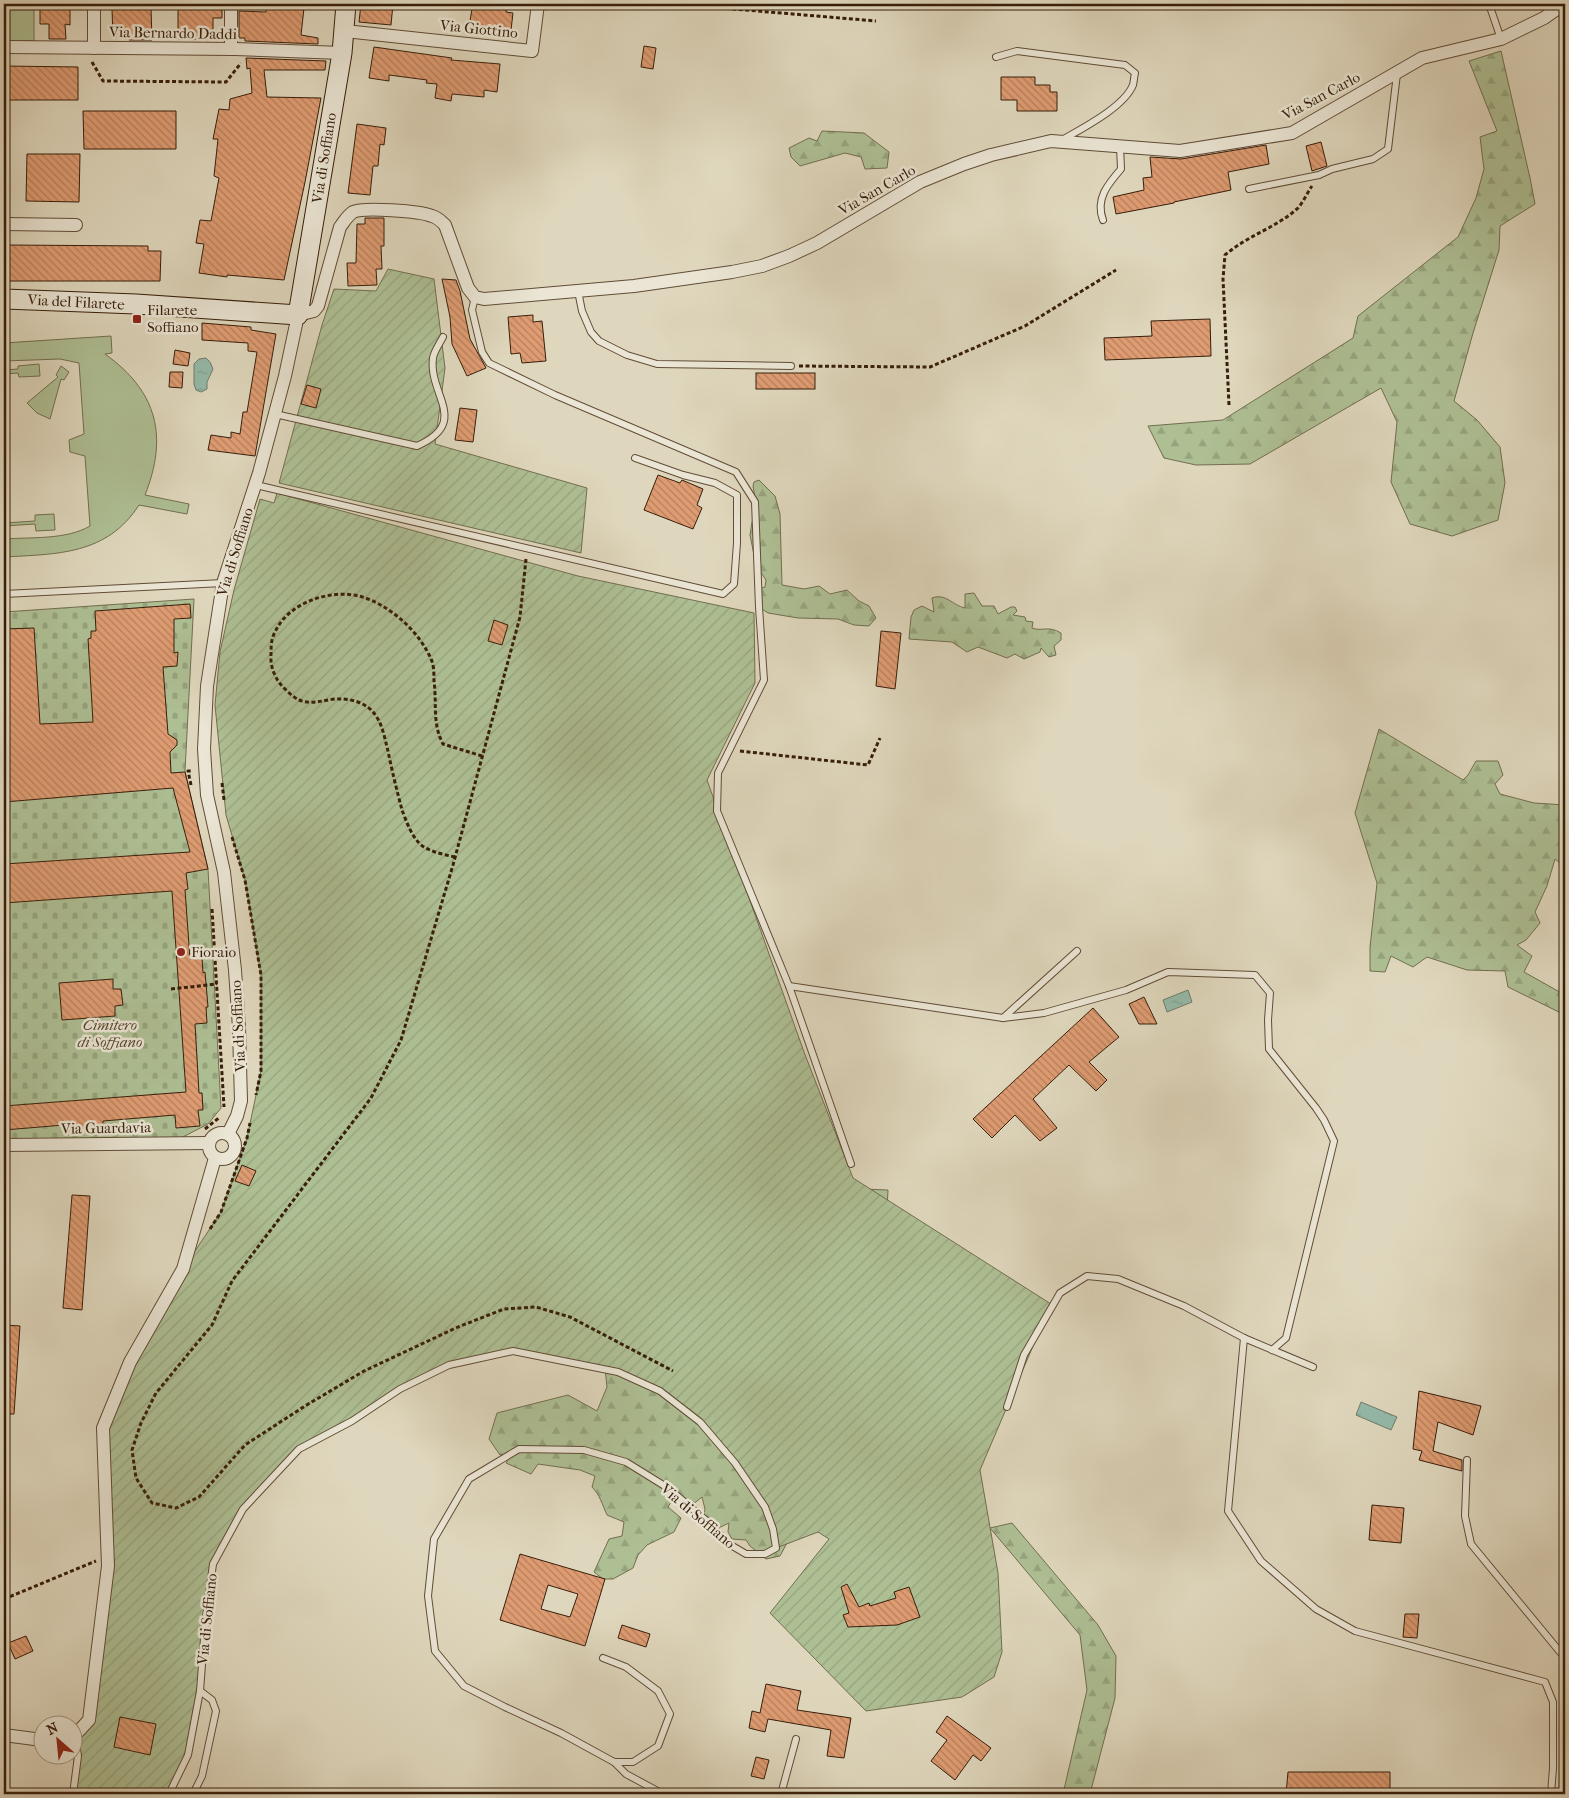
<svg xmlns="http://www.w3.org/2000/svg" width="1569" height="1798" viewBox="0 0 1569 1798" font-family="'IM FELL French Canon',serif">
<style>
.forest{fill:url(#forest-firs);stroke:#726e4f}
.cemetery{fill:url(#cemetery-stones);stroke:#726e4f}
.park{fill:#aebf94;stroke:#726e4f}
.garden{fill:url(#garden-furrows);stroke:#726e4f}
.water{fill:url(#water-ripples);stroke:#6f7c6a}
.building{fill:url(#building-back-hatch);stroke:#371e0a;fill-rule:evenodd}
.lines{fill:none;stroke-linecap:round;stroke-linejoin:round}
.lane-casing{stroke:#614c37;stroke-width:8}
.street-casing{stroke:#614c37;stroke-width:14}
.secondary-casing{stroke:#371e0a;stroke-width:21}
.path{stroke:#371e0a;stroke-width:3;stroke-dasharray:4 2.5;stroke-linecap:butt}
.lane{stroke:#eae5d4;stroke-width:6}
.street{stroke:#eae5d4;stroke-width:12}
.secondary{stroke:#eae5d4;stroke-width:19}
.poi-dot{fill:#8f2418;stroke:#eae5d4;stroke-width:2}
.labels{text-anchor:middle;stroke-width:5;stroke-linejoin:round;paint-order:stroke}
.street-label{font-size:15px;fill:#371e0a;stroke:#eae5d4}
.poi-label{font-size:15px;fill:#371e0a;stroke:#eae5d4;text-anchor:start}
.park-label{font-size:15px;font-style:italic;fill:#55462c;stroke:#eae5d4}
</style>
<defs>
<pattern id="forest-firs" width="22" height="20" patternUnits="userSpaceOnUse" patternTransform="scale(1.25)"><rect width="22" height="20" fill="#aebf94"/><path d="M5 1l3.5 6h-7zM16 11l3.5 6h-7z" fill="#96a47e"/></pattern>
<pattern id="cemetery-stones" width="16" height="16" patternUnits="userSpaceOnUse" patternTransform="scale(1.25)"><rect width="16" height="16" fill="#aebf94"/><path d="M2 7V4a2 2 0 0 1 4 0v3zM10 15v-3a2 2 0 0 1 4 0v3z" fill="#96a47e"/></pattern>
<pattern id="garden-furrows" width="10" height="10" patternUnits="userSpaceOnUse" patternTransform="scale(1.25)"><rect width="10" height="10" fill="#aebf94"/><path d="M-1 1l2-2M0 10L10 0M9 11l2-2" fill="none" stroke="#96a47e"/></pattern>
<pattern id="water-ripples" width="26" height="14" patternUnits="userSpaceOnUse" patternTransform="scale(1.25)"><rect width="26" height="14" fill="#95baaa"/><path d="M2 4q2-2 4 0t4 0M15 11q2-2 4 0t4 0" fill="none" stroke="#819f91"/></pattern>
<pattern id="building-back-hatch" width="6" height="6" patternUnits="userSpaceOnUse" patternTransform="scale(1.25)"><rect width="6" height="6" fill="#df9c72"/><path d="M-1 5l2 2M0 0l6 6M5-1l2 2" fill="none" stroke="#b67f5c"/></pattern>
</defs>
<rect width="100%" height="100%" fill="#dfd7bd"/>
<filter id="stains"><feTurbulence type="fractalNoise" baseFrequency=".004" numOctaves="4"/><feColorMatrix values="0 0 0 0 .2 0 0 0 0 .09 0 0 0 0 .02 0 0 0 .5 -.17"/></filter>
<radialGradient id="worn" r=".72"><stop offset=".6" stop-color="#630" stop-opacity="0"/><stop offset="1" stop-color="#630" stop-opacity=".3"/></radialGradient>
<g class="forest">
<polygon points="1501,51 1530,178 1535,204 1500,226 1499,250 1473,333 1454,401 1477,420 1500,447 1505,483 1498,520 1452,536 1410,524 1391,482 1397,422 1381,388 1250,464 1196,465 1164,458 1148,426 1223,420 1353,338 1358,316 1458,237 1476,198 1484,169 1480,137 1497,131 1469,61"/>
<polygon points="822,131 864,133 889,152 887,168 865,169 861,157 845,153 800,166 791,157 789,148 809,138 817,141"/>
<polygon points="759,480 775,496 780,514 782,585 804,589 819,586 830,594 847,590 859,601 869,606 876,618 869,626 854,625 838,619 798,618 768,613 759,607 758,589 765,587 766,580 756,565 750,535 752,522 757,509 753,486 754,482"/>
<path d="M 974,593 L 982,606 L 994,606 L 998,614 L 1011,607 L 1015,607 L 1017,611 L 1013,615 L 1025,617 L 1026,621 L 1033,622 L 1032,628 C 1042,632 1048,625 1061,633 L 1061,640 L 1054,646 L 1056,655 L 1049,657 L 1041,648 L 1040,652 L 1024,659 L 1015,654 L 1007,658 L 978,647 L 967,652 L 952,642 L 909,639 L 911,617 L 914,610 L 922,606 L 934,612 L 932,598 C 946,593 952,605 965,608 L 965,594 Z"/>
<polygon points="1379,729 1463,780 1468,775 1476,761 1498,761 1503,775 1495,784 1500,794 1534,803 1565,805 1565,867 1555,859 1547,886 1535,912 1540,923 1526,940 1517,945 1532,956 1524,972 1565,995 1565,1015 1508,987 1505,971 1467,970 1427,957 1413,967 1391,956 1385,972 1370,971 1370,947 1377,883 1355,813"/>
<path d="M 836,1188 L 888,1190 L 887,1210 L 788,1541 L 780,1556 L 766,1559 L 750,1546 L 746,1540 L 732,1539 L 728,1532 L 729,1523 L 710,1532 L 702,1525 L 705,1509 L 702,1497 L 687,1509 L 671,1502 L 668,1507 L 681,1518 L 674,1532 L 647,1545 L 638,1555 L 633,1568 L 613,1579 L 603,1579 L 594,1572 L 609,1539 L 622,1536 L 624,1522 L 607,1515 C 602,1504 600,1495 592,1487 L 595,1476 L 580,1470 L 538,1464 L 531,1474 L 506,1463 L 512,1455 L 500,1455 L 489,1439 L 497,1413 L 568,1395 L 597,1411 L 607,1387 L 603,1350 Z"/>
<polygon points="1012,1523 1098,1625 1116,1656 1115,1698 1090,1794 1063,1794 1087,1690 1080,1635 990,1528"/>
</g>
<polygon class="cemetery" points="194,599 185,771 208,869 221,1108 208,1124 177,1140 4,1140 4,612"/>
<g class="park">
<rect x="4" y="4" width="30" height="37"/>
<path d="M 111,336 L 112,353 L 105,354 C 158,392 168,437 145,495 L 189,504 L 187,514 L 139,505 C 107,555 57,554 4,557 L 4,539 C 31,537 66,540 90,526 L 85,456 L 70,452 L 69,440 L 84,434 L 79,363 L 60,359 L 4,361 L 4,343 Z"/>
<polygon points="39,364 40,376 19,377 18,373 4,374 4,370 18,369 18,366"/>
<polygon points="61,366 69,372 64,380 61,379 50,419 37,413 27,403 58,377 56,375"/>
<polygon points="54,514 55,530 36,531 35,524 4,526 4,523 35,521 35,515"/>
</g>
<g class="garden">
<polygon points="388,269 434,279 445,368 435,444 587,488 581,553 279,483 322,325 334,289 376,291"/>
<polygon points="277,493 578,576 754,613 755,683 707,780 804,1052 853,1178 1051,1304 980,1470 998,1573 1002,1652 994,1677 962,1697 866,1711 770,1613 829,1539 818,1532 776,1548 765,1507 700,1422 660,1391 618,1372 513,1351 449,1365 299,1449 243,1509 213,1564 200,1691 188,1755 169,1794 73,1794 75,1735 89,1720 108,1566 103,1428 183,1269 221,1212 247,1138 261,1071 261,975 245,880 226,815 215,705 220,652 234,590 260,499 274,503"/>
</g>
<g class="water">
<polygon points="206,358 210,362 213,369 207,382 207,389 201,392 196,390 194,384 194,364 199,359"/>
<polygon points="1188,990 1192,1002 1167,1012 1163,1000"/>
<polygon points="1361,1402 1397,1417 1391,1430 1356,1415"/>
</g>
<g class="building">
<polygon points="40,4 70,4 70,25 65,24 66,39 49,39 49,24 40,24"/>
<polygon points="178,4 222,4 222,18 213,18 213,39 178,39"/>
<polygon points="361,4 393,4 391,25 359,22"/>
<polygon points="478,4 507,4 506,12 513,13 511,30 505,29 505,37 473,34 474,22 470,21 472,9 477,9"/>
<polygon points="151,8 152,40 129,40 129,36 113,37 112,9"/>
<polygon points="266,8 304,8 301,35 318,38 318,44 245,41 245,38 239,38 239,11 266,12"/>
<polygon points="644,46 656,48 653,69 641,67"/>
<polygon points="374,47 452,58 451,60 500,64 497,92 484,90 484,97 452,94 451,101 435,98 437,84 426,83 427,80 389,75 389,81 369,78"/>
<polygon points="246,58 326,61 325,70 264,70 267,97 321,98 305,182 284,280 227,275 227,277 199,273 204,244 196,243 200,220 211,221 219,178 214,176 218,139 213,139 219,109 229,110 230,99 252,93 250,68 247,69"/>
<polygon points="4,66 78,67 78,100 4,100"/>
<polygon points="1001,77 1035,77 1035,85 1050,85 1050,92 1057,92 1057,111 1017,111 1017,100 1001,100"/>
<polygon points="83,111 176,111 176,149 84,149"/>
<polygon points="357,124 386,128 384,145 380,144 378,166 373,166 370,195 348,193"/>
<polygon points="1321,142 1327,166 1312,171 1306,146"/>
<polygon points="1266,145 1269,164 1228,172 1231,190 1174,202 1174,203 1116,214 1113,197 1144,190 1143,178 1152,177 1150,157 1181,159"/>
<polygon points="27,154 80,154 79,202 26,201"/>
<polygon points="365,218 384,218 384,246 381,246 382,269 376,269 377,285 348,286 347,263 356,263 357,224 365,224"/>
<polygon points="6,245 148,246 148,251 161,251 160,281 4,281 4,249 6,249"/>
<polygon points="442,279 456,280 460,291 470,339 486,368 467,376 452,344 450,317"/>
<polygon points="533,315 533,322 542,321 546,361 522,363 520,353 511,354 508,317"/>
<polygon points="1210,319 1211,356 1105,360 1104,338 1152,336 1151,321"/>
<polygon points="202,323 251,327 251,330 276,334 255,456 208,450 211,435 231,438 231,432 240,434 243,412 247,412 257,352 248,351 248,343 202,340"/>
<polygon points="175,350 190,353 188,366 173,364"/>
<polygon points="170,372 183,372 182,388 169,387"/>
<rect x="756" y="373" width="59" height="16"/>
<polygon points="307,385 321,389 316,408 301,404"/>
<polygon points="460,408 477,410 473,442 455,440"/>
<polygon points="658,475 680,483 682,480 703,489 697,505 702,508 693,529 644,510"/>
<polygon points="190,604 191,618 174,619 174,653 178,652 177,666 163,667 168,734 177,740 177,745 170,752 171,773 185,772 208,869 186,873 188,889 185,890 190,959 202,958 203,973 205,972 208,1007 206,1007 207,1023 195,1024 199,1093 202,1093 203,1110 198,1110 200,1126 176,1128 175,1115 103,1121 103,1130 76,1132 76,1124 4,1130 4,1106 186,1092 172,891 4,903 4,864 190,852 173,788 4,802 4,629 34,628 40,724 93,722 88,639 91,638 91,631 96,631 95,611"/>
<polygon points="494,620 508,625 502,645 488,641"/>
<polygon points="881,631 901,633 895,689 876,686"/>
<polygon points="113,979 113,989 121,989 123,1005 115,1006 115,1016 62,1020 59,983"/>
<polygon points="1144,997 1157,1024 1139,1024 1129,1004"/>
<polygon points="1093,1008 1119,1037 1089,1062 1107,1080 1096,1091 1069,1065 1033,1099 1057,1128 1040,1141 1015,1115 992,1138 973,1119"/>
<polygon points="242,1165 256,1171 249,1186 235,1181"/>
<polygon points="72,1195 90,1196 82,1310 63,1308"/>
<polygon points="5,1325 20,1326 14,1414 4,1414"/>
<polygon points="1419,1391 1481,1406 1473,1435 1438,1422 1433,1451 1462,1460 1462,1471 1419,1460 1422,1451 1413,1449"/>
<polygon points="1372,1505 1404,1508 1401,1543 1369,1540"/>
<path d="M 520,1554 L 605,1579 L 585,1646 L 500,1620 ZM 548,1585 L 578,1594 L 570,1617 L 541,1609 Z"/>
<polygon points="847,1584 859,1607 869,1603 870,1606 896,1598 894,1592 909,1587 920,1617 897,1625 848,1627 843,1615 849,1613 841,1587"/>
<polygon points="1405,1614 1419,1614 1417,1638 1403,1637"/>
<polygon points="622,1625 650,1634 646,1647 618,1638"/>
<polygon points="26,1636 33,1651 15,1659 8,1643"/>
<polygon points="766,1684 801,1691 797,1710 851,1718 844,1758 827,1756 831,1730 768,1719 765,1732 749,1728 752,1711 760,1713"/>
<polygon points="947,1716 991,1748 981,1761 973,1755 955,1780 931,1761 947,1740 936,1732"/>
<polygon points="120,1717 156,1724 150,1755 114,1747"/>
<polygon points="756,1757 769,1760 764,1779 751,1776"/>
<polygon points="1288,1772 1390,1772 1390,1794 1286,1794"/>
</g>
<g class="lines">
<g class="lane-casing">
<g id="lane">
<polyline points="1489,4 1501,39"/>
<path d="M 996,57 L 1017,51 L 1125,65 L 1135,73 C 1134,77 1134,81 1133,85 C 1124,107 1083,128 1062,140"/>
<polyline points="1249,189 1319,175 1332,169 1373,159 1388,149 1397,74"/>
<path d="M 1103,220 C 1095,199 1108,184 1121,169 L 1120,146"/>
<polyline points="578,291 582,311 591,332 599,341 627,355 657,364 791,366"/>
<polyline points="475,297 472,310 482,352 489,363 555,395 736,472 755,502 759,607 764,680 718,773 717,811 789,986 851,1164"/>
<path d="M 275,414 L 417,446 C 471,422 428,395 433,358 C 434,351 440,343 443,337"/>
<polyline points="256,485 723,594 734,584 737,543 737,495 715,483 683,475 635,458"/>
<polyline points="4,594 223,583"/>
<polyline points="789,986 1003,1018 1044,1013 1126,990 1168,972 1255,975 1270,993 1268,1020 1269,1049 1316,1108 1324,1120 1334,1141 1286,1338 1272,1350"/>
<polyline points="1003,1018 1077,951"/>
<polyline points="1244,1338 1228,1511 1261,1561 1316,1609 1355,1631 1545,1682 1553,1702 1553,1768 1551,1794"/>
<polyline points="1007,1407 1024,1355 1060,1293 1087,1276 1118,1279 1184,1306 1244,1338 1313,1367"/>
<polyline points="1467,1460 1465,1516 1471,1544 1565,1658"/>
<polyline points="614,1762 626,1774 663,1794"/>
<polyline points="73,1794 78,1756 75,1735"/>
<polyline points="169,1794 188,1755 200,1691 205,1625 213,1564 243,1509 299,1449 352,1421 400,1389 449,1365 513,1351 618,1372 660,1391 700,1422 735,1463 765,1507 773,1529 776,1548 765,1554 746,1554 729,1544 708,1522 668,1488 626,1462 584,1450 519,1449 469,1479 434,1539 428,1596 435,1651 464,1686 505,1707 561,1733 614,1762 633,1762 658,1746 670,1714 658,1691 626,1667 603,1658"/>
<polyline points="193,1794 202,1776 216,1711 212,1700 200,1691"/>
<polyline points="781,1794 796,1739"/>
</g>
</g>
<g class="street-casing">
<g id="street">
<polyline points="94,4 94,48"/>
<polyline points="231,4 231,49"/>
<polyline points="345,31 532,51 538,4"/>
<polyline points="4,47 235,49 342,53"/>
<polyline points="4,224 76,225"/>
<circle cx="222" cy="1146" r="13"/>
<path d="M 228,1134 L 237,1116 L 241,1101 L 239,1028 L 235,970 L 224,872 L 207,795 L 204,749 L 207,686 L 223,583 L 259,473 L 285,376 L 298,315 L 314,311 L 318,306 L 340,227 C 344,222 347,216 353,212 C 363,207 420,211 432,216 C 437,217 441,221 445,225 L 468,288 L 475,297 L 484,299 L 634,286 L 732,272 L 762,266 L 789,256 L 817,243 L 920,182 L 964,164 L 991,155 L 1051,141 L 1180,151 L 1292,133 L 1422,58 L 1501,39 L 1544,18 L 1564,4"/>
<polyline points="4,1145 209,1143"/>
<polyline points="4,1735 42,1740"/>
<polyline points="72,1736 75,1735 89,1720 108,1566 103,1428 130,1362 183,1269 215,1158"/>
</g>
</g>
<g class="secondary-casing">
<polyline id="secondary" points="4,299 136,304 298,315 342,53 346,4"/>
</g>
<g class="path">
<polyline points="674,4 876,21"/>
<polyline points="92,62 103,81 226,82 241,63"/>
<polyline points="799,366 930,367 1025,326 1116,270"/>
<path d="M 1229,405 L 1223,279 L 1225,255 C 1247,236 1275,228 1297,209 C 1303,203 1307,193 1312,186"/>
<polyline points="526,559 520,617 453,865 401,1040 371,1098 232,1281 212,1325 156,1393 141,1423 132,1450 136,1478 152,1503 176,1508 199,1497 245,1445 305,1406 364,1371 458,1327 504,1309 536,1307 570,1317 673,1371"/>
<polyline points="740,751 868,765 880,738"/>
<polyline points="222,783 224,800"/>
<polyline points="191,785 188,771 193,771"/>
<polyline points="232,837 245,880 261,975 261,1071 256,1095"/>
<path d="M 455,857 C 446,855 436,853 428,849 C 414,844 407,823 402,810 C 397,791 392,771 388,751 C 385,740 383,726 376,716 C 368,703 351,698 336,699 C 323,700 312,705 299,700 C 294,698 286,690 282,686 C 274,677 270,665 271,654 C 271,647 271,639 275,632 C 288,603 329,589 359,596 C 389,604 419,631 431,659 C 434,665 434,674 434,681 C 437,704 432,723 443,744 L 482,756"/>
<polyline points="212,909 224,1107"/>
<polyline points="171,989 217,984"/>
<polyline points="205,1129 220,1117"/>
<polyline points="210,1229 221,1212 247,1138 250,1123"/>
<polyline points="4,1599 96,1561"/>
</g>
<use href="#lane" class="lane"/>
<use href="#street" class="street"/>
<use href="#secondary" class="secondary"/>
</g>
<g class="poi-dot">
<rect x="132" y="314" width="10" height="10" rx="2.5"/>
<circle cx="181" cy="952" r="5"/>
</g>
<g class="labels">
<g class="street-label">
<text transform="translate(479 29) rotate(6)" y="5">Via Giottino</text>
<text transform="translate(173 33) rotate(1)" y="5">Via Bernardo Daddi</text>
<text transform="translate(1321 96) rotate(-28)" y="5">Via San Carlo</text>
<text transform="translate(324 158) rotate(-81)" y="5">Via di Soffiano</text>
<text transform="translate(877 190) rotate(-30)" y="5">Via San Carlo</text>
<text transform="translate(76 302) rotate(3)" y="5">Via del Filarete</text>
<text transform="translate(235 552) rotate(-73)" y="5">Via di Soffiano</text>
<text transform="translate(238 1026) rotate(-93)" y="5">Via di Soffiano</text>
<text transform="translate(106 1128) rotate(-1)" y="5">Via Guardavia</text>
<text transform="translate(698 1516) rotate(40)" y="5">Via di Soffiano</text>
<text transform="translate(207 1619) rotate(-84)" y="5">Via di Soffiano</text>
</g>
<g class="poi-label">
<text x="147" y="315">Filarete<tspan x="147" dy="17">Soffiano</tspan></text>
<text x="191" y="957">Fioraio</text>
</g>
<g class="park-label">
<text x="110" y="1030">Cimitero<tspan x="110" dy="17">di Soffiano</tspan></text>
</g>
</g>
<rect width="1569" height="1798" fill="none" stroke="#dfd7bd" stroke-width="20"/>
<rect x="5" y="5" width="1559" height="1788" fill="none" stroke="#371e0a" stroke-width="2.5"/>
<rect x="10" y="10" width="1549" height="1778" fill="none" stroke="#371e0a"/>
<g transform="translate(58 1740) rotate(333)"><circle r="24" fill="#eae5d4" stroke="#a29583"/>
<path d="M0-4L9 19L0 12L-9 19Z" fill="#8f2418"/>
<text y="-8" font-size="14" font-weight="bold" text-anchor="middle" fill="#371e0a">N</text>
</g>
<rect width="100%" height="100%" filter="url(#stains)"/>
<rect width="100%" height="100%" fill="url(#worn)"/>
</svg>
